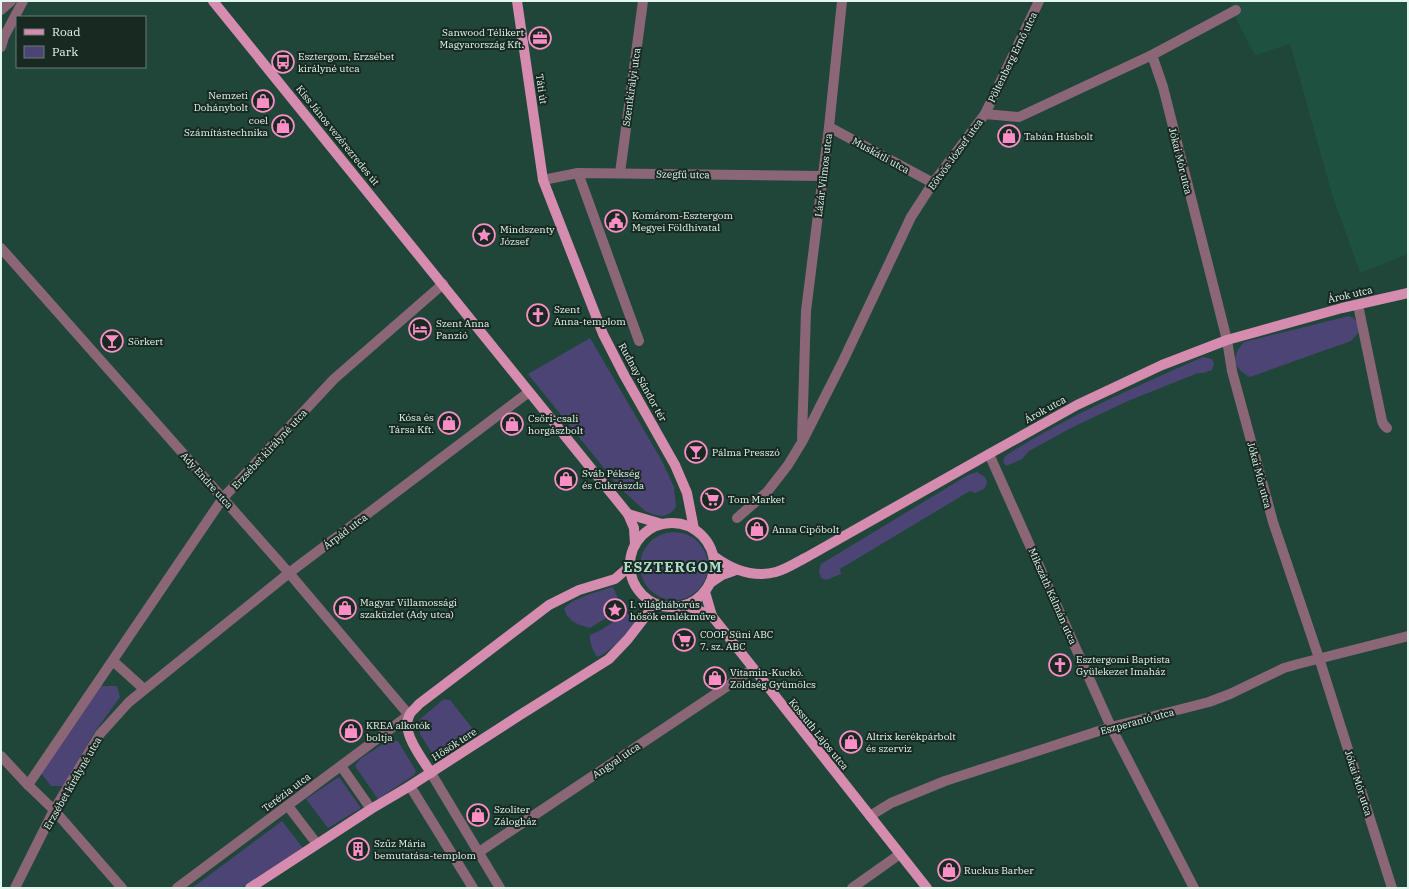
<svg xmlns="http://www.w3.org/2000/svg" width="1409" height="889" viewBox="0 0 1409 889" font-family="'IBM Plex Serif',serif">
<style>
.built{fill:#1f5141}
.green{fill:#4b4474}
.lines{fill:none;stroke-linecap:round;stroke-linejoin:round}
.minor{stroke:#8b6677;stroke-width:10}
.major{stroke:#d58caf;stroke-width:10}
.labels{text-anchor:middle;stroke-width:4;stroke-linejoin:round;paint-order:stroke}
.poi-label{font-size:10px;fill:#e2f8ef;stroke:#182922;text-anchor:start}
.street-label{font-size:10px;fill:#e2f8ef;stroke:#182922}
.district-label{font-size:14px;font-weight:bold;letter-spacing:1px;fill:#afdbca;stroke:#182922}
</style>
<rect width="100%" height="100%" fill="#1f4639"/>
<polygon class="built" points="1230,1 1408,1 1408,254 1360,273 1332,194 1290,44 1255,55 1236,18"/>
<g class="green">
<path d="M 1349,316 C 1357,319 1358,323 1359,332 L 1351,341 L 1250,377 C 1232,368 1231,356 1244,342 Z"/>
<polygon points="590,338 662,461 674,487 676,507 672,512 664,516 655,515 645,511 620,488 528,374"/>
<path d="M 1203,357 L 1212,359 L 1214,363 L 1212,370 L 1203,373 L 1198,373 L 1128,401 L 1073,427 L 1029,451 L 1022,459 L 1006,466 L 1003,461 L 1005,456 C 1067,416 1135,387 1203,357 Z"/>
<polygon points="977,472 985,477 987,483 984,489 975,493 970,491 840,569 841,574 826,580 821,578 819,571 821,564 968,475"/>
<circle cx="674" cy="566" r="34"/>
<path d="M 613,587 L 619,601 L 609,608 L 606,618 L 590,628 C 578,625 567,621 564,608 C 577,596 597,592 613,587 Z"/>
<path d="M 627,613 L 634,617 L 636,621 C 625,635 614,649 598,657 C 593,653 589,641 590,635 L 601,630 Z"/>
<polygon points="101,686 117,686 120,697 94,733 64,786 51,786 41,773"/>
<polygon points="444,699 450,700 473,729 472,735 435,758 420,734 419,720"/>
<polygon points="389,740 398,741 416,771 414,775 378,799 355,766 360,759"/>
<polygon points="339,777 361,808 328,828 306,799"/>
<polygon points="282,821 303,848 241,888 192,888"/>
</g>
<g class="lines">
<g class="minor">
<polyline points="1,10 11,1"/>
<polyline points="1,47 4,37 23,1"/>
<polyline points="1152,55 1163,87 1227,340 1232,371 1273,522 1319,658 1392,888"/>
<polyline points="985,114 1019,117 1152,55 1236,10"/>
<polyline points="829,127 933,183"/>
<polyline points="578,173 639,341"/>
<polyline points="620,173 643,1"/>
<polyline points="543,180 578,173 823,176"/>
<polyline points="1,248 289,573 409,715 177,888"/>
<polyline points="1358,305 1382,421 1384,425 1387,428"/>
<polyline points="802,438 806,311 829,127 842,1"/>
<polyline points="989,454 1111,727 1194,888"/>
<polyline points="737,518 767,492 788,465 802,442 843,361 911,217 933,183 985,114 1039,1"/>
<polyline points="113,661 144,689"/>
<polyline points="1,756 28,785 54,810 122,888"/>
<polyline points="341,766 371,809"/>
<polyline points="431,773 500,888"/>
<polyline points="28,785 223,498 334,379 443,284"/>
<polyline points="410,786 473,888"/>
<polyline points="288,806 317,844"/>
<polyline points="870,816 891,803 945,781 1111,727 1209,702 1230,694 1284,668 1298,664 1408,636"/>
<polyline points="479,852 753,669"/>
<polyline points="15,888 54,810 100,734 129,702 289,573 529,392"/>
<polyline points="852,888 900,854"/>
</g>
<g class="major">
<polyline points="213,1 628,514 634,528 635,545"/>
<polyline points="517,1 543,180 603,334 623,373 675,465 687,493 694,529"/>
<polyline points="628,514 662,524"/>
<circle cx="672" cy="565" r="42"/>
<path d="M 715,557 C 733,570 754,578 776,572 C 787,569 797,562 807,557 L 989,454 L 1077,405 L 1162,365 L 1227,340 L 1342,308 L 1408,293"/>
<polyline points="710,583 722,575 736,570"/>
<polyline points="705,592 712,616"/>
<polyline points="685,605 712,616 927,888"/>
<path d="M 431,773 C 422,758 401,733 409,716 C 410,712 416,708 419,704 L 549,605 L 579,590 L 615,579 L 630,566"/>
<polyline points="250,888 371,809 410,786 520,715 609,659 628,639 655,604"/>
</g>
</g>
<defs>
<g id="office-ring" transform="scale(1.15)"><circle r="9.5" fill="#182922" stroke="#fb8fc5" stroke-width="1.5"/><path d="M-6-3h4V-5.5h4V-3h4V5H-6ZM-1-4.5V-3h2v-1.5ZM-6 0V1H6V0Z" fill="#fb8fc5"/></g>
<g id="bus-ring" transform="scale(1.15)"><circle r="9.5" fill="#182922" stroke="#fb8fc5" stroke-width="1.5"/><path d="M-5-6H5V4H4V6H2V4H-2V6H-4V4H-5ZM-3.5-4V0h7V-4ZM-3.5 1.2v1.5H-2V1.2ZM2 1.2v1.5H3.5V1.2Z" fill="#fb8fc5"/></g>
<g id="shop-ring" transform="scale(1.15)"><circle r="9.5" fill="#182922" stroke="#fb8fc5" stroke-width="1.5"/><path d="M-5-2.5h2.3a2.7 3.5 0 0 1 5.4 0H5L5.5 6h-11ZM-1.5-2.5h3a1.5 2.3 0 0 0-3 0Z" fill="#fb8fc5"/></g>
<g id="civic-ring" transform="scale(1.15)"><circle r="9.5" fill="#182922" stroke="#fb8fc5" stroke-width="1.5"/><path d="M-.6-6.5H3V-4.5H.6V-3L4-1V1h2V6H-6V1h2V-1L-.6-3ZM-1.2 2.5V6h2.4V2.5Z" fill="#fb8fc5"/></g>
<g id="sight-ring" transform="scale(1.15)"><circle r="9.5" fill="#182922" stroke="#fb8fc5" stroke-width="1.5"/><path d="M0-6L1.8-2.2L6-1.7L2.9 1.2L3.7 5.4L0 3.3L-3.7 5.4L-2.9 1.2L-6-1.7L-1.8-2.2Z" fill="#fb8fc5"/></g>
<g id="church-ring" transform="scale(1.15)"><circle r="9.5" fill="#182922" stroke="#fb8fc5" stroke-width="1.5"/><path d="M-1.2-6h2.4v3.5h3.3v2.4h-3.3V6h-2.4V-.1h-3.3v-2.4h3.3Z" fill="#fb8fc5"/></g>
<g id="hotel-ring" transform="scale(1.15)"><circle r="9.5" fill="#182922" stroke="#fb8fc5" stroke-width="1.5"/><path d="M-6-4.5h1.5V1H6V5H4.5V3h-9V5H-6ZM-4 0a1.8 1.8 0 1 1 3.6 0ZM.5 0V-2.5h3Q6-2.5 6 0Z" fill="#fb8fc5"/></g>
<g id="bar-ring" transform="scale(1.15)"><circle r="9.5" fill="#182922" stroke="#fb8fc5" stroke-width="1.5"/><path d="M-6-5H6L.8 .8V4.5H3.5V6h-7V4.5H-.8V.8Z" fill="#fb8fc5"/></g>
<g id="supermarket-ring" transform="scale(1.15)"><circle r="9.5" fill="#182922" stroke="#fb8fc5" stroke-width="1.5"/><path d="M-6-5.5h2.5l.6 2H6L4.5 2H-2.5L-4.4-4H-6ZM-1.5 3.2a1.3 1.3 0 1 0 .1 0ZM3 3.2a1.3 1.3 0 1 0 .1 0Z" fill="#fb8fc5"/></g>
<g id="building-ring" transform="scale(1.15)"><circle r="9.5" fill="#182922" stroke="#fb8fc5" stroke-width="1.5"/><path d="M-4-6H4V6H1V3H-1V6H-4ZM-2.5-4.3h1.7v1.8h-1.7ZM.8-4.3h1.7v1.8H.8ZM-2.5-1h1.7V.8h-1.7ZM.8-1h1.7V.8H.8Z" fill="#fb8fc5"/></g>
</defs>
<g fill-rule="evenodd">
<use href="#office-ring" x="540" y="38"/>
<use href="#bus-ring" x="283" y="62"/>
<use href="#shop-ring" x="263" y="101"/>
<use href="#shop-ring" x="283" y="126"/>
<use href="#shop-ring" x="1009" y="136"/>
<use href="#civic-ring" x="616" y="221"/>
<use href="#sight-ring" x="484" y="235"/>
<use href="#church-ring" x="538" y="315"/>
<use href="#hotel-ring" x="420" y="329"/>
<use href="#bar-ring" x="112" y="341"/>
<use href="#shop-ring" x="449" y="423"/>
<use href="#shop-ring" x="512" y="424"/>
<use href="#bar-ring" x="696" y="452"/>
<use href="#shop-ring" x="566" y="479"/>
<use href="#supermarket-ring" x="712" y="499"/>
<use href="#shop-ring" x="757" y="529"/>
<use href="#shop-ring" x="345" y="608"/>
<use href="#sight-ring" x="615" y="610"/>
<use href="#supermarket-ring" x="684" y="640"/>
<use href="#church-ring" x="1060" y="665"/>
<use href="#shop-ring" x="715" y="678"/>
<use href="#shop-ring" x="351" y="731"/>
<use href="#shop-ring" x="851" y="742"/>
<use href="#shop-ring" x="478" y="815"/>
<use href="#building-ring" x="358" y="849"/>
<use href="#shop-ring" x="949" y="870"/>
</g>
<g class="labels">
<g class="poi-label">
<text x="524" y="36" text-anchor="end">Sanwood Télikert<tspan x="524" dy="12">Magyarország Kft.</tspan></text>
<text x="298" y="60">Esztergom, Erzsébet<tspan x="298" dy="12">királyné utca</tspan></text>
<text x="248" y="99" text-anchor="end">Nemzeti<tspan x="248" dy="12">Dohánybolt</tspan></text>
<text x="268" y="124" text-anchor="end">coel<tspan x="268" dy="12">Számítástechnika</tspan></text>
<text x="1024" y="140">Tabán Húsbolt</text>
<text x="632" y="219">Komárom-Esztergom<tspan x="632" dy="12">Megyei Földhivatal</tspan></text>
<text x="500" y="233">Mindszenty<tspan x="500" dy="12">József</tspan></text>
<text x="554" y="313">Szent<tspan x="554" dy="12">Anna-templom</tspan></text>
<text x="436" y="327">Szent Anna<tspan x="436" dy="12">Panzió</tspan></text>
<text x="128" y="345">Sörkert</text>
<text x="434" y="421" text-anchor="end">Kósa és<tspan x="434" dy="12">Társa Kft.</tspan></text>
<text x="528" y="422">Csőri-csali<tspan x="528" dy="12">horgászbolt</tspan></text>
<text x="712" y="456">Pálma Presszó</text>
<text x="582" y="477">Sváb Pékség<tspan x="582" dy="12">és Cukrászda</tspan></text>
<text x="728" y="503">Tom Market</text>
<text x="772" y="533">Anna Cipőbolt</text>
<text x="360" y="606">Magyar Villamossági<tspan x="360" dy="12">szaküzlet (Ady utca)</tspan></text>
<text x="630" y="608">I. világháborús<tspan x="630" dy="12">hősök emlékműve</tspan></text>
<text x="700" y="638">COOP Süni ABC<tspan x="700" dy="12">7. sz. ABC</tspan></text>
<text x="1076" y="663">Esztergomi Baptista<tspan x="1076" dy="12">Gyülekezet Imaház</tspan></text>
<text x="730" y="676">Vitamin-Kuckó.<tspan x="730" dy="12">Zöldség Gyümölcs</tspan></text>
<text x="366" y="729">KREA alkotók<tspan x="366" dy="12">boltja</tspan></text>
<text x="866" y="740">Altrix kerékpárbolt<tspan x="866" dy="12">és szerviz</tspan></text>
<text x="494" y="813">Szoliter<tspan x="494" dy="12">Zálogház</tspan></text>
<text x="374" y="847">Szűz Mária<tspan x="374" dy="12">bemutatása-templom</tspan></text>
<text x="964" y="874">Ruckus Barber</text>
</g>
<g class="street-label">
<text transform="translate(1012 57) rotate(-64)" y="4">Pöltenberg Ernő utca</text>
<text transform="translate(631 87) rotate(-82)" y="4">Szentkirályi utca</text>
<text transform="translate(542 89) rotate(82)" y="4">Táti út</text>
<text transform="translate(338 135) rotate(51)" y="4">Kiss János vezérezredes út</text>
<text transform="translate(955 154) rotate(-54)" y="4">Eötvös József utca</text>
<text transform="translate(881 155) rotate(29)" y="4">Muskátli utca</text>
<text transform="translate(1181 161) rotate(76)" y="4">Jókai Mór utca</text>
<text transform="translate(683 174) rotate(1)" y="4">Szegfű utca</text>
<text transform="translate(823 175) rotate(-83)" y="4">Lázár Vilmos utca</text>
<text transform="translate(1350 294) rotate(-13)" y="4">Árok utca</text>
<text transform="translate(643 382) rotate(61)" y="4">Rudnay Sándor tér</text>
<text transform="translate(1045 409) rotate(-29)" y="4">Árok utca</text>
<text transform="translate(269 449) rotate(-47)" y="4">Erzsébet királyné utca</text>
<text transform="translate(1260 475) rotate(75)" y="4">Jókai Mór utca</text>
<text transform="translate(207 480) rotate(48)" y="4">Ady Endre utca</text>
<text transform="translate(345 531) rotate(-37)" y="4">Árpád utca</text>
<text transform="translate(1053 596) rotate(66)" y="4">Mikszáth Kálmán utca</text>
<text transform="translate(1137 721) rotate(-15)" y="4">Eszperantó utca</text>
<text transform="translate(819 734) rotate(51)" y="4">Kossuth Lajos utca</text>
<text transform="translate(454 744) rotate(-33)" y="4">Hősök tere</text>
<text transform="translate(616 760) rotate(-34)" y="4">Angyal utca</text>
<text transform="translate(72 783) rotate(-60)" y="4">Erzsébet királyné utca</text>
<text transform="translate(1359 783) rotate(72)" y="4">Jókai Mór utca</text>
<text transform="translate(286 792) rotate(-37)" y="4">Terézia utca</text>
</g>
<g class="district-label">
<text x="673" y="572">ESZTERGOM</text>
</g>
</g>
<rect width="1409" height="889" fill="none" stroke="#e2f8ef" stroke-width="4"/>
<rect x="16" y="16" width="130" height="52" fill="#182922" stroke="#697c74"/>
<rect x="24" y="29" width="20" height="6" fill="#d58caf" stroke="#697c74"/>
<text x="52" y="36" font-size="12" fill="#e2f8ef">Road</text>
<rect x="24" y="46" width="20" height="12" fill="#4b4474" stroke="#697c74"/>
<text x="52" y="56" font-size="12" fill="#e2f8ef">Park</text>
</svg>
